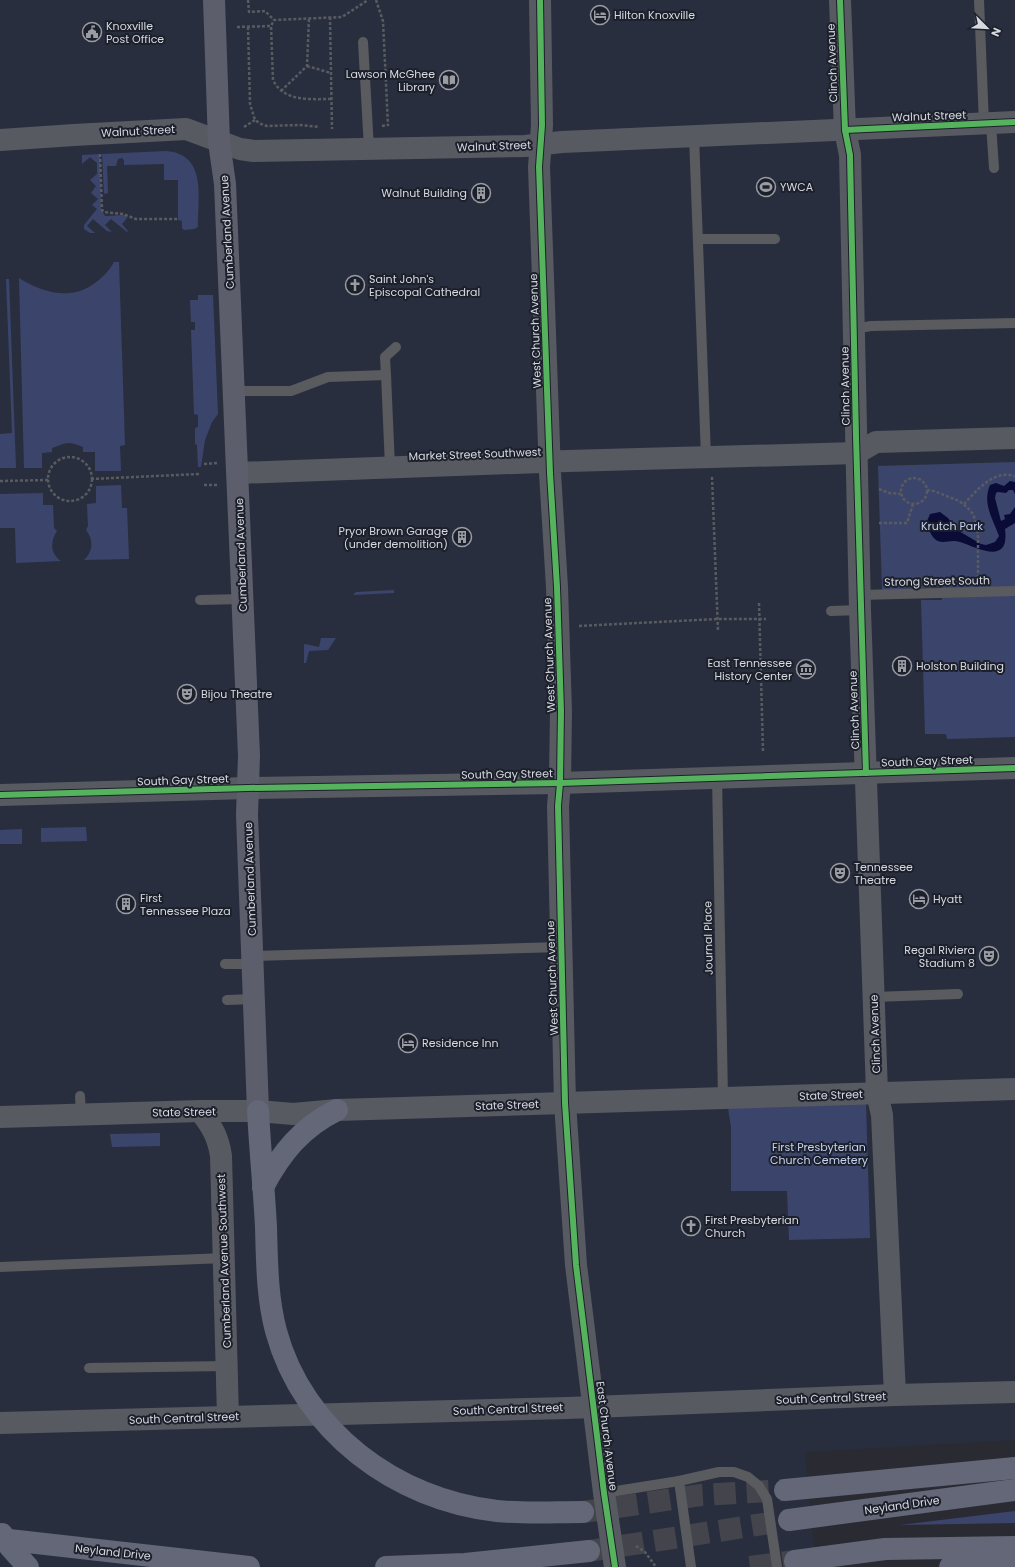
<svg xmlns="http://www.w3.org/2000/svg" width="1015" height="1567" viewBox="0 0 1015 1567" font-family="Poppins,sans-serif">
<style>
.built{fill:#292e3e}
.green{fill:#3b456c}
.water{fill:#0a0b37}
.lines{fill:none;stroke-linecap:round;stroke-linejoin:round}
.highway-tunnel{stroke:#44454c;stroke-width:22;stroke-dasharray:22 11;stroke-linecap:butt}
.path{stroke:#5a5b60;stroke-width:2.5;stroke-dasharray:3 2;stroke-linecap:butt}
.lane{stroke:#5a5b5f;stroke-width:10}
.secondary{stroke:#585a62;stroke-width:22}
.primary{stroke:#5c5f6b;stroke-width:22}
.highway{stroke:#636778;stroke-width:22}
.cycleway-casing{stroke:#1c202b;stroke-width:8}
.cycleway{stroke:#56b35d;stroke-width:6}
.labels{text-anchor:middle;stroke-width:4;stroke-linejoin:round;paint-order:stroke}
.poi-label{font-size:11px;fill:#d7d9e1;stroke:#1c202b;text-anchor:start}
.street-label{font-size:11px;fill:#d7d9e1;stroke:#1c202b}
.park-label{font-size:11px;fill:#c6d1f2;stroke:#1c202b}
</style>
<rect width="100%" height="100%" fill="#2a2b32"/>
<polygon class="built" points="0,0 1015,0 1015,1440 805,1452 816,1567 0,1567"/>
<g class="green">
<path d="M 166,151 C 207,154 198,197 198,227 L 194,229 L 184,230 L 182,228 L 182,221 L 178,220 L 178,180 L 164,180 L 164,164 L 124,165 L 124,160 L 122,158 L 118,159 L 116,166 L 107,166 L 108,193 L 104,194 L 102,154 Z"/>
<polygon points="100,154 101,209 105,216 125,215 127,218 122,224 128,231 127,232 111,219 105,225 112,232 107,231 93,219 87,226 95,233 90,233 84,229 84,225 97,209 92,205 98,199 91,193 96,186 90,180 97,174 97,163 90,157 82,164 82,155"/>
<path d="M 114,262 L 119,262 L 125,445 L 120,446 L 121,471 L 95,471 L 95,452 L 83,452 L 83,447 C 66,440 67,443 52,448 L 52,452 L 42,453 L 42,468 L 24,468 L 19,278 C 43,293 71,301 95,283 C 103,277 109,271 114,262 Z"/>
<polygon points="6,279 9,279 16,468 0,468 0,434 12,433"/>
<polygon points="198,295 213,295 218,414 212,422 205,440 201,467 198,467 197,445 195,444 195,428 198,427 198,415 194,414 191,330 195,330 195,322 191,322 190,300 198,300"/>
<polygon points="1015,462 1015,737 947,739 946,734 925,734 921,600 942,600 942,587 882,590 878,466"/>
<path d="M 121,485 L 122,508 L 127,508 L 129,559 L 84,560 C 93,552 94,540 86,530 L 88,526 L 87,504 L 96,503 L 96,486 Z"/>
<path d="M 43,493 L 43,505 L 53,505 L 54,528 L 57,531 C 50,541 50,554 61,561 L 16,563 L 15,528 L 0,528 L 0,494 Z"/>
<polygon points="394,590 394,593 353,595 356,592"/>
<polygon points="321,638 336,638 328,650 309,651 306,663 304,663 304,645 305,644 319,647"/>
<polygon points="86,827 87,841 41,842 41,828"/>
<polygon points="22,829 22,844 0,844 0,830"/>
<polygon points="866,1103 870,1238 789,1240 787,1191 731,1191 731,1127 728,1108"/>
<polygon points="160,1133 160,1146 112,1147 110,1134"/>
<polygon points="1015,1511 1015,1523 900,1525"/>
</g>
<path class="water" d="M 1010,481 L 1015,482 L 1015,494 L 1013,490 L 1009,490 L 1006,493 L 998,492 L 996,493 L 995,498 L 1001,521 L 1005,519 L 1004,515 L 1010,514 L 1015,507 L 1015,523 L 1005,529 C 1010,566 978,548 960,542 C 948,538 938,549 930,532 L 926,530 L 925,526 L 930,514 L 940,512 L 948,518 L 957,530 L 981,544 L 986,545 L 995,542 L 999,536 C 993,519 982,504 990,485 L 996,483 L 1004,486 Z"/>
<g class="lines">
<g class="highway-tunnel">
<polyline points="583,1512 701,1495 785,1490"/>
<polyline points="589,1551 789,1520"/>
<polyline points="750,1567 795,1561"/>
</g>
<g class="path">
<polyline points="248,0 249,12 265,11 274,20"/>
<polyline points="376,0 383,21 388,126"/>
<polyline points="330,17 332,129"/>
<polyline points="237,27 271,26"/>
<polyline points="248,27 250,104 255,120 261,124 267,126 299,125 319,127"/>
<polyline points="307,66 331,73"/>
<polyline points="281,91 307,66 309,18"/>
<path d="M 331,99 C 309,99 284,102 273,80 L 271,26 L 274,20 L 342,17 L 368,0"/>
<polyline points="382,126 388,125"/>
<polyline points="244,127 255,120"/>
<polyline points="100,154 102,210 104,212 123,214 136,219 178,219"/>
<circle cx="70" cy="479" r="22"/>
<polyline points="204,464 217,463"/>
<polyline points="712,477 718,631"/>
<circle cx="914" cy="491" r="13"/>
<polyline points="91,479 199,474"/>
<polyline points="0,481 48,480"/>
<polyline points="204,485 218,485"/>
<polyline points="879,489 889,493 901,494"/>
<polyline points="927,490 934,491 959,501 967,507 973,514 977,525 978,537 978,578"/>
<path d="M 964,504 C 978,489 993,470 1015,476"/>
<polyline points="879,523 907,523 913,504"/>
<polyline points="759,603 763,751"/>
<polyline points="579,626 718,619 766,619"/>
<polyline points="636,1546 645,1552 656,1567"/>
</g>
<g class="lane">
<polyline points="979,0 984,124"/>
<polyline points="363,42 369,149"/>
<polyline points="991,124 994,168"/>
<polyline points="694,136 706,457"/>
<polyline points="698,239 775,239"/>
<polyline points="854,329 871,326 1015,323"/>
<polyline points="386,375 385,357 396,347"/>
<polyline points="234,391 291,391 328,377 386,375 390,467"/>
<polyline points="860,595 1015,591"/>
<polyline points="200,600 243,599"/>
<polyline points="831,611 860,610"/>
<polyline points="717,777 723,1098"/>
<polyline points="252,956 561,947"/>
<polyline points="225,964 253,964"/>
<polyline points="874,997 958,994"/>
<polyline points="227,1000 254,999"/>
<polyline points="80,1096 81,1115"/>
<polyline points="0,1267 225,1258"/>
<polyline points="89,1368 227,1366"/>
<polyline points="679,1481 691,1567"/>
<polyline points="604,1493 679,1481 719,1472 734,1472 748,1477 759,1486 767,1499 777,1567"/>
</g>
<g class="secondary">
<polyline points="540,0 542,125 539,167 550,473 557,587 561,711 560,783 558,806 565,1103 576,1265 604,1493 615,1567"/>
<polyline points="840,0 845,130 850,155 860,610 877,1093 882,1115 895,1395"/>
<polyline points="0,140 74,135 186,129 240,149 254,151 525,146 562,142 1015,122"/>
<polyline points="238,473 568,461 857,453 876,442 1015,438"/>
<polyline points="0,795 248,788 560,783 1015,768"/>
<path d="M 200,1111 C 212,1127 218,1136 221,1156 L 228,1417"/>
<polyline points="0,1117 200,1111 258,1111 293,1114 337,1110 1015,1089"/>
<polyline points="0,1423 567,1408 895,1395 1015,1392"/>
</g>
<polyline class="primary" points="214,0 219,142 225,184 249,756 247,815 258,1111"/>
<g class="highway">
<path d="M 258,1111 C 260,1150 264,1188 266,1227 C 267,1262 267,1297 276,1331 C 303,1431 396,1500 497,1511 C 526,1514 555,1512 583,1512"/>
<path d="M 263,1187 C 281,1153 302,1127 337,1110"/>
<polyline points="785,1490 1015,1468"/>
<polyline points="789,1520 1015,1490"/>
<polyline points="2,1534 10,1547 28,1567"/>
<polyline points="0,1539 249,1567"/>
<polyline points="795,1561 885,1549 1015,1547"/>
<polyline points="386,1567 465,1564 589,1551"/>
<polyline points="950,1567 1015,1561"/>
</g>
<g class="cycleway-casing">
<g id="cycleway">
<polyline points="540,0 542,125 539,167 550,473 557,587 561,711 560,783 558,806 565,1103 576,1265 604,1493 615,1567"/>
<polyline points="840,0 845,130 850,155 856,437 866,773"/>
<polyline points="845,130 1015,122"/>
<polyline points="0,795 248,788 560,783 1015,768"/>
</g>
</g>
<use href="#cycleway" class="cycleway"/>
</g>
<defs>
<g id="hotel-ring" transform="scale(1)"><circle r="9.5" fill="#1c202b" stroke="#9a9ca4" stroke-width="1.5"/><path d="M-6-4.5h1.5V1H6V5H4.5V3h-9V5H-6ZM-4 0a1.8 1.8 0 1 1 3.6 0ZM.5 0V-2.5h3Q6-2.5 6 0Z" fill="#9a9ca4"/></g>
<g id="civic-ring" transform="scale(1)"><circle r="9.5" fill="#1c202b" stroke="#9a9ca4" stroke-width="1.5"/><path d="M-.6-6.5H3V-4.5H.6V-3L4-1V1h2V6H-6V1h2V-1L-.6-3ZM-1.2 2.5V6h2.4V2.5Z" fill="#9a9ca4"/></g>
<g id="library-ring" transform="scale(1)"><circle r="9.5" fill="#1c202b" stroke="#9a9ca4" stroke-width="1.5"/><path d="M-6-4Q-3-5.5-.7-3.5V5Q-3 3-6 4ZM6-4Q3-5.5 .7-3.5V5Q3 3 6 4Z" fill="#9a9ca4"/></g>
<g id="stadium-ring" transform="scale(1)"><circle r="9.5" fill="#1c202b" stroke="#9a9ca4" stroke-width="1.5"/><path d="M0-5a6.5 5 0 1 0 0 10a6.5 5 0 1 0 0-10ZM-3.5-1.8h7v3.6h-7Z" fill="#9a9ca4"/></g>
<g id="building-ring" transform="scale(1)"><circle r="9.5" fill="#1c202b" stroke="#9a9ca4" stroke-width="1.5"/><path d="M-4-6H4V6H1V3H-1V6H-4ZM-2.5-4.3h1.7v1.8h-1.7ZM.8-4.3h1.7v1.8H.8ZM-2.5-1h1.7V.8h-1.7ZM.8-1h1.7V.8H.8Z" fill="#9a9ca4"/></g>
<g id="church-ring" transform="scale(1)"><circle r="9.5" fill="#1c202b" stroke="#9a9ca4" stroke-width="1.5"/><path d="M-1.2-6h2.4v3.5h3.3v2.4h-3.3V6h-2.4V-.1h-3.3v-2.4h3.3Z" fill="#9a9ca4"/></g>
<g id="museum-ring" transform="scale(1)"><circle r="9.5" fill="#1c202b" stroke="#9a9ca4" stroke-width="1.5"/><path d="M0-6L6-3V-2H-6V-3ZM-5-1h2V3h-2ZM-1-1h2V3h-2ZM3-1h2V3H3ZM-6 4H6V6H-6Z" fill="#9a9ca4"/></g>
<g id="theatre-ring" transform="scale(1)"><circle r="9.5" fill="#1c202b" stroke="#9a9ca4" stroke-width="1.5"/><path d="M-5-5.5Q0-4 5-5.5V0Q5 5 0 6Q-5 5-5 0ZM-3.3-2.5H-1v1.5H-3.3ZM1-2.5H3.3v1.5H1ZM-2.8 1Q0 5.5 2.8 1Z" fill="#9a9ca4"/></g>
</defs>
<g fill-rule="evenodd">
<use href="#hotel-ring" x="600" y="15"/>
<use href="#civic-ring" x="92" y="32"/>
<use href="#library-ring" x="449" y="80"/>
<use href="#stadium-ring" x="766" y="187"/>
<use href="#building-ring" x="481" y="193"/>
<use href="#church-ring" x="355" y="285"/>
<use href="#building-ring" x="462" y="537"/>
<use href="#building-ring" x="902" y="666"/>
<use href="#museum-ring" x="806" y="669"/>
<use href="#theatre-ring" x="187" y="694"/>
<use href="#theatre-ring" x="840" y="873"/>
<use href="#hotel-ring" x="919" y="899"/>
<use href="#building-ring" x="126" y="904"/>
<use href="#theatre-ring" x="989" y="956"/>
<use href="#hotel-ring" x="408" y="1043"/>
<use href="#church-ring" x="691" y="1226"/>
</g>
<g class="labels">
<g class="poi-label">
<text x="614" y="19">Hilton Knoxville</text>
<text x="106" y="30">Knoxville<tspan x="106" dy="13">Post Office</tspan></text>
<text x="435" y="78" text-anchor="end">Lawson McGhee<tspan x="435" dy="13">Library</tspan></text>
<text x="780" y="191">YWCA</text>
<text x="467" y="197" text-anchor="end">Walnut Building</text>
<text x="369" y="283">Saint John's<tspan x="369" dy="13">Episcopal Cathedral</tspan></text>
<text x="448" y="535" text-anchor="end">Pryor Brown Garage<tspan x="448" dy="13">(under demolition)</tspan></text>
<text x="792" y="667" text-anchor="end">East Tennessee<tspan x="792" dy="13">History Center</tspan></text>
<text x="916" y="670">Holston Building</text>
<text x="201" y="698">Bijou Theatre</text>
<text x="854" y="871">Tennessee<tspan x="854" dy="13">Theatre</tspan></text>
<text x="140" y="902">First<tspan x="140" dy="13">Tennessee Plaza</tspan></text>
<text x="933" y="903">Hyatt</text>
<text x="975" y="954" text-anchor="end">Regal Riviera<tspan x="975" dy="13">Stadium 8</tspan></text>
<text x="422" y="1047">Residence Inn</text>
<text x="705" y="1224">First Presbyterian<tspan x="705" dy="13">Church</tspan></text>
</g>
<g class="street-label">
<text transform="translate(832 63) rotate(-92)" y="4">Clinch Avenue</text>
<text transform="translate(929 116) rotate(-2)" y="4">Walnut Street</text>
<text transform="translate(138 131) rotate(-3)" y="4">Walnut Street</text>
<text transform="translate(494 146) rotate(-2)" y="4">Walnut Street</text>
<text transform="translate(227 232) rotate(-93)" y="4">Cumberland Avenue</text>
<text transform="translate(535 331) rotate(-92)" y="4">West Church Avenue</text>
<text transform="translate(845 386) rotate(-91)" y="4">Clinch Avenue</text>
<text transform="translate(475 454) rotate(-2)" y="4">Market Street Southwest</text>
<text transform="translate(241 555) rotate(-92)" y="4">Cumberland Avenue</text>
<text transform="translate(937 581) rotate(-1)" y="4">Strong Street South</text>
<text transform="translate(549 655) rotate(-92)" y="4">West Church Avenue</text>
<text transform="translate(854 710) rotate(-92)" y="4">Clinch Avenue</text>
<text transform="translate(927 761) rotate(-2)" y="4">South Gay Street</text>
<text transform="translate(507 774) rotate(-1)" y="4">South Gay Street</text>
<text transform="translate(183 780) rotate(-2)" y="4">South Gay Street</text>
<text transform="translate(250 879) rotate(-92)" y="4">Cumberland Avenue</text>
<text transform="translate(708 938) rotate(-91)" y="4">Journal Place</text>
<text transform="translate(552 978) rotate(-92)" y="4">West Church Avenue</text>
<text transform="translate(875 1034) rotate(-92)" y="4">Clinch Avenue</text>
<text transform="translate(831 1095) rotate(-2)" y="4">State Street</text>
<text transform="translate(507 1105) rotate(-2)" y="4">State Street</text>
<text transform="translate(184 1112) rotate(-1)" y="4">State Street</text>
<text transform="translate(224 1261) rotate(-92)" y="4">Cumberland Avenue Southwest</text>
<text transform="translate(831 1398) rotate(-2)" y="4">South Central Street</text>
<text transform="translate(508 1409) rotate(-2)" y="4">South Central Street</text>
<text transform="translate(184 1418) rotate(-2)" y="4">South Central Street</text>
<text transform="translate(607 1436) rotate(83)" y="4">East Church Avenue</text>
<text transform="translate(902 1505) rotate(-8)" y="4">Neyland Drive</text>
<text transform="translate(113 1552) rotate(6)" y="4">Neyland Drive</text>
</g>
<g class="park-label">
<text x="952" y="530">Krutch Park</text>
<text x="819" y="1151">First Presbyterian<tspan x="819" dy="13">Church Cemetery</tspan></text>
</g>
</g>
<g transform="translate(987 28) rotate(114)" stroke="#1c202b" stroke-width="3" paint-order="stroke">
<path d="M0-3L7 15L0 10L-7 15Z" fill="#d7d9e1"/>
<text y="-6" font-size="11" font-weight="bold" text-anchor="middle" fill="#d7d9e1">N</text>
</g>
</svg>
